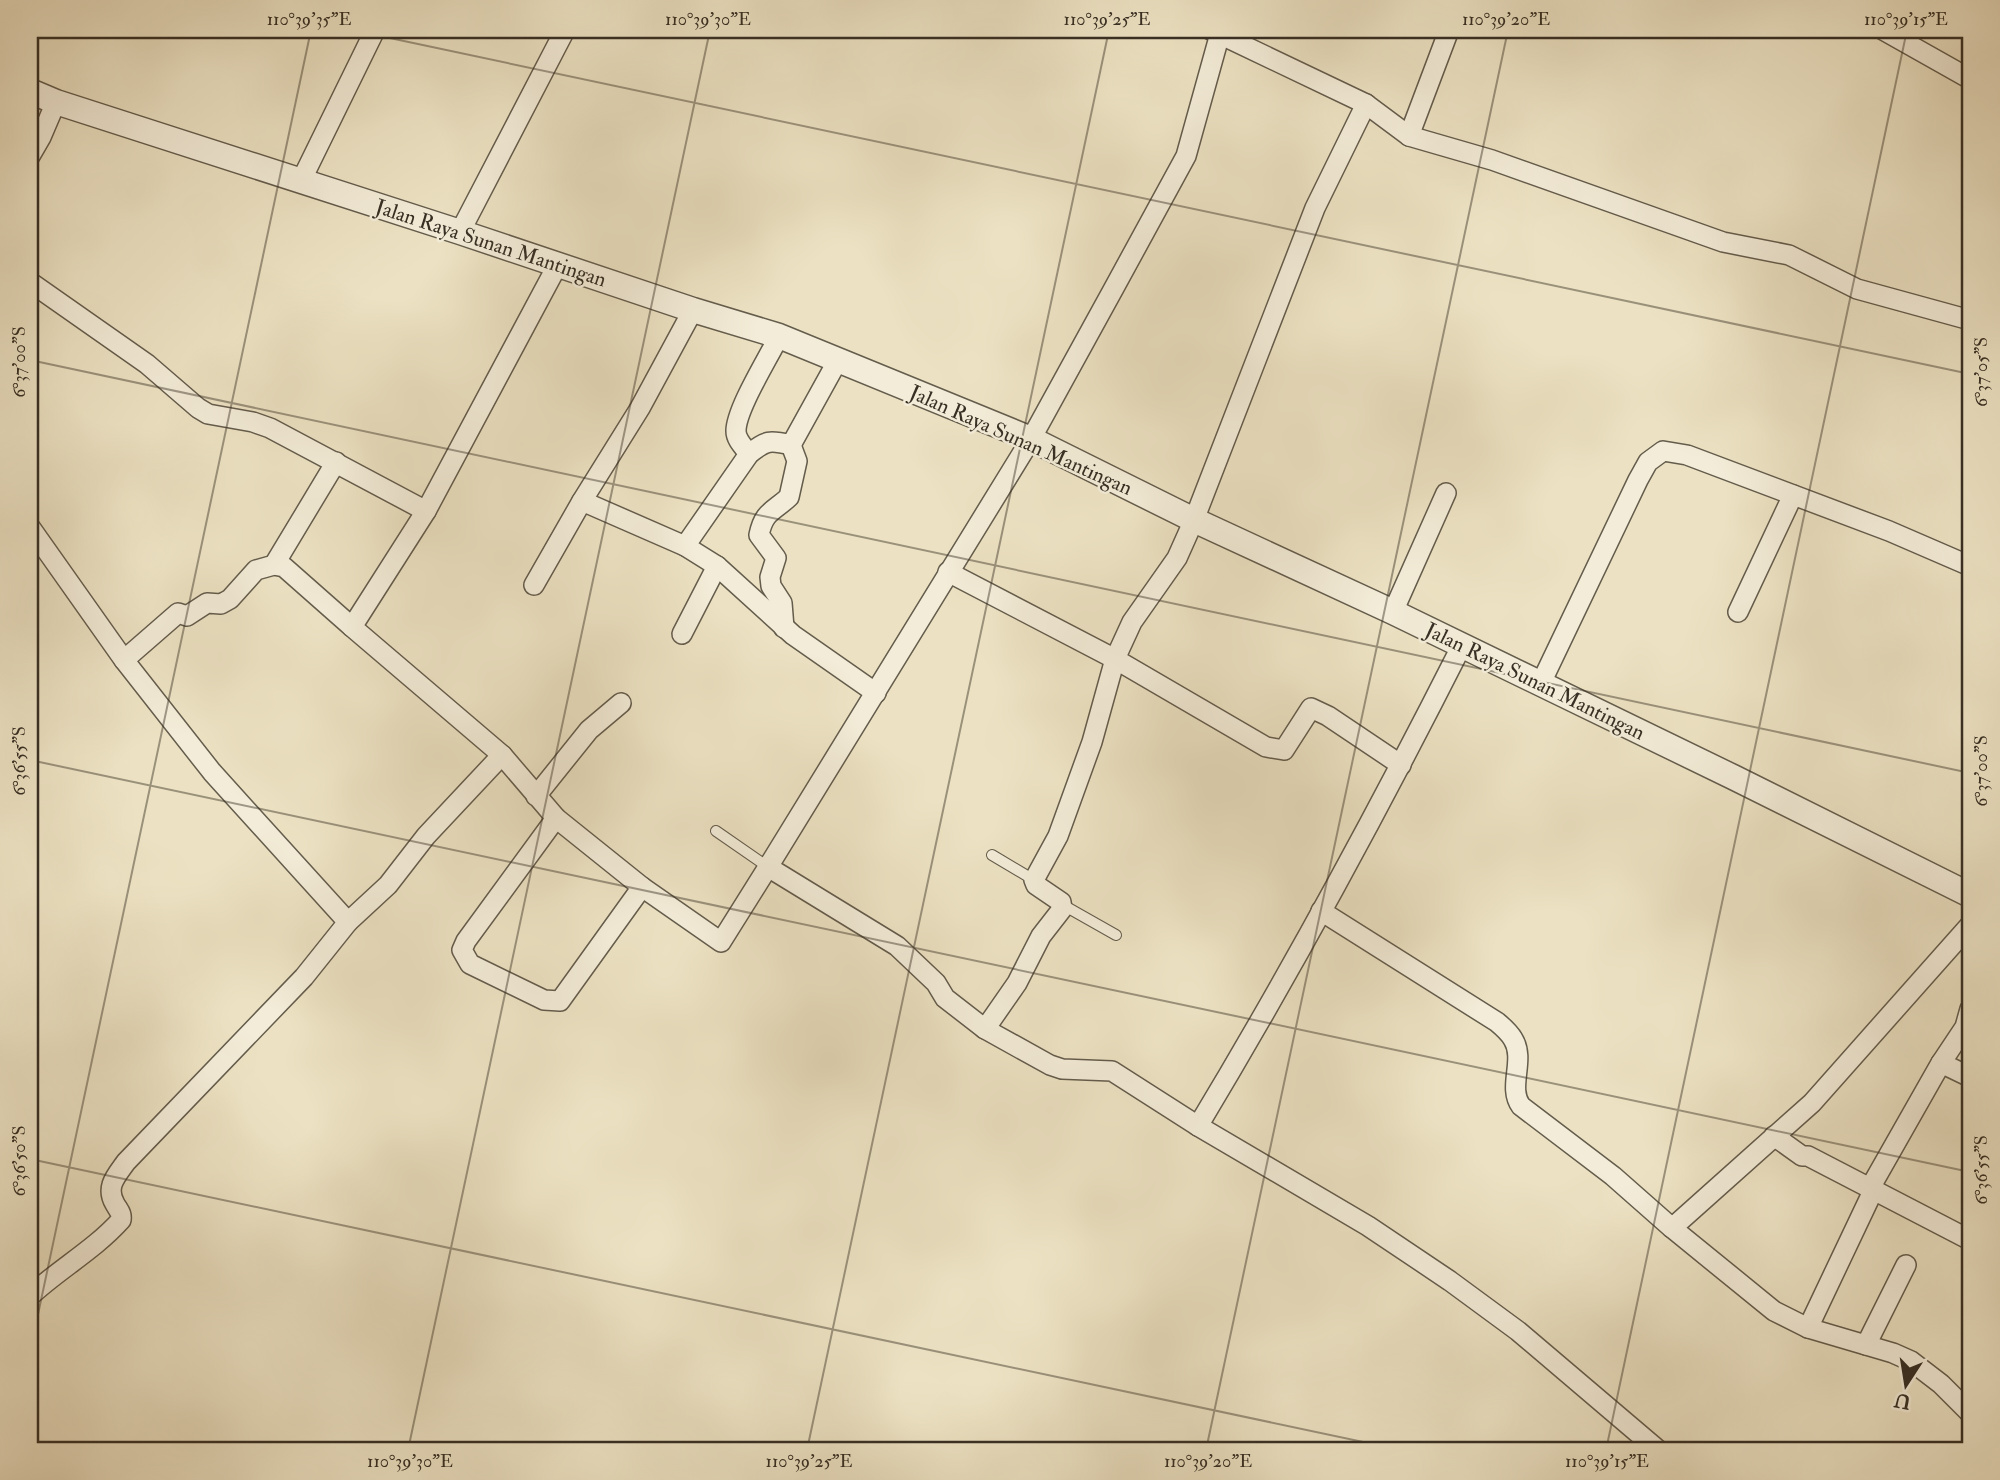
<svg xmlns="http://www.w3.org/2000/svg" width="2000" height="1480" viewBox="0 0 2000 1480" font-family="'IM FELL Double Pica',serif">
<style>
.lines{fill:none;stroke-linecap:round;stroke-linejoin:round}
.service-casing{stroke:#645c4c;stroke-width:12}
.minor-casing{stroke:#645c4c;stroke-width:22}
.tertiary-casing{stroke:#645c4c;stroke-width:27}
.service{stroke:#f3ecd8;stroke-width:10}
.minor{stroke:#f3ecd8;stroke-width:19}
.tertiary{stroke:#f3ecd8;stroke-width:24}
.ticks{fill:none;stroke:#372f24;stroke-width:2;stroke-opacity:0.45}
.labels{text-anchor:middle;stroke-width:5;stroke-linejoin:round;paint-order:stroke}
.street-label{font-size:21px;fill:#372f24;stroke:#f3ecd8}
.neatline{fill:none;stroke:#372f24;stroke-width:2.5}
.ticks-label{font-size:18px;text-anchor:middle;fill:#372f24}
</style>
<rect width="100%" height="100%" fill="#ece2c3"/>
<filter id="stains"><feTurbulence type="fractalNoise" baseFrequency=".00286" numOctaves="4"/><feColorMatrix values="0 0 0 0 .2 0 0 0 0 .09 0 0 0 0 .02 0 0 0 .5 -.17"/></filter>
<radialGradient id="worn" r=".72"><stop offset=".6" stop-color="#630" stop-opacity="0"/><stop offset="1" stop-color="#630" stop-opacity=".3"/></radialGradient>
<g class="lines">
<g class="service-casing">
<g id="service">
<polyline points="716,831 768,867"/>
<polyline points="992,855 1034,880"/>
<polyline points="1063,905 1116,935"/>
</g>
</g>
<g class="minor-casing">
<g id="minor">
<polyline points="1211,30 1366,104 1409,136 1492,160 1723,242 1789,255 1857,289 1970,320"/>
<polyline points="1221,30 1186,156 1114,288 1031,439 768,867 897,946 936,983 945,998 985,1029 1050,1065 1062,1069 1112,1071 1198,1126 1368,1226 1450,1281 1518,1331 1658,1450"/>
<polyline points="1883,30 1970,79"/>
<polyline points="1366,104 1315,208 1194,520 1177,558 1132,622 1115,659 1266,747 1284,750 1311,708 1328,716 1401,765"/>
<polyline points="1409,136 1449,30"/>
<polyline points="30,156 41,137 56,102"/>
<polyline points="301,181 375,30"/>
<polyline points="460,232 565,30"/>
<polyline points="30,282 147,364 198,408 208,414 253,422 270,428 426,511 557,266"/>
<path d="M 749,454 C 744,447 736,440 736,431 C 736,409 769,357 779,336"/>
<polyline points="582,501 685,546 717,566 793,635 876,693"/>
<polyline points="426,511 352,627 502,755 556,818 642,887 721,942 768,867"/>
<path d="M 30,527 L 124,660 L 212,772 L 348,922 L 304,977 L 126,1162 C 116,1176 105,1187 115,1204 C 119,1211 122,1213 121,1220 C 94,1250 59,1269 30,1296"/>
<path d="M 685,546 L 749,454 C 766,440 770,440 791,445 L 838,360"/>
<polyline points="274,565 284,567 352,627"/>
<polyline points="948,572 1115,659 1092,742 1058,836 1034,880 1036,885 1061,902 1062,909 1041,936 1017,983 985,1029"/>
<polyline points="534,585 582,501 640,408 693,310"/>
<polyline points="1393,612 1446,493"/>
<polyline points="1738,612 1793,495"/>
<path d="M 784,628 L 782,603 L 771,586 L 770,577 L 776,558 L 759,535 C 764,511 773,512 789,497 L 797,461 L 791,445"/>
<polyline points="682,634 717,566"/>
<polyline points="124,660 178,613 187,616 207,603 221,604 230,599 256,570 274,565 336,462"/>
<polyline points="1541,683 1638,480 1648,462 1663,451 1687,455 1889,531 1970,566"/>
<polyline points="536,796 589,730 621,703"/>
<polyline points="556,818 466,941 462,950 470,964 544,1000 560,1001 642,887"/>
<path d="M 1321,911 L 1497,1022 C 1503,1027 1509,1032 1513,1039 C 1526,1060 1507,1087 1521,1106 L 1613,1176 L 1672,1228 L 1774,1311 L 1808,1328 L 1893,1353 L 1911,1361 L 1941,1384 L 1970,1413"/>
<polyline points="348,922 388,885 426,836 502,755"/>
<polyline points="1941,1063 1970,1077"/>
<path d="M 1198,1126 C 1292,970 1379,809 1461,647"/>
<polyline points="1774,1136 1802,1156 1808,1156 1970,1240"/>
<polyline points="1672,1228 1812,1103 1970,925"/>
<polyline points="1808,1328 1873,1191 1874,1181 1941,1063 1965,1027 1970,1009"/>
<polyline points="1866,1345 1906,1265"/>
</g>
</g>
<g class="tertiary-casing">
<polyline id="tertiary" points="30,91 56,102 460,232 693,310 779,336 1031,439 1194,520 1393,612 1733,777 1970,895"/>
</g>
<use href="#service" class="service"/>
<use href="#minor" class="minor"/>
<use href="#tertiary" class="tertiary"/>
</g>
<path class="ticks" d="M 352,30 L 1970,374M 30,360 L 1970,773M 30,760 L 1970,1172M 30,1159 L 1401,1450M 30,1352 L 311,30M 408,1450 L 710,30M 807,1450 L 1109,30M 1206,1450 L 1508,30M 1606,1450 L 1907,30"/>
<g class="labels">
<g class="street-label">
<text transform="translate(491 243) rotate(18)" y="7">Jalan Raya Sunan Mantingan</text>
<text transform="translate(1021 440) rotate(24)" y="7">Jalan Raya Sunan Mantingan</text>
<text transform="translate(1535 681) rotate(26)" y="7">Jalan Raya Sunan Mantingan</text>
</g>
</g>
<rect width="2000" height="1480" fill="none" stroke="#ece2c3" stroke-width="77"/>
<g transform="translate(1906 1385) rotate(192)" stroke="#f3ecd8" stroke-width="5" paint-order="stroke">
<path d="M0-5L12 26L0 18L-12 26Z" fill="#372f24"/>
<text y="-10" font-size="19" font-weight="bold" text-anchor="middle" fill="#372f24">U</text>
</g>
<rect x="38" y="38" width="1924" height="1404" class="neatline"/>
<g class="ticks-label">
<text x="309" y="25">110°39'35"E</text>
<text x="708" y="25">110°39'30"E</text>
<text x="1107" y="25">110°39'25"E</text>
<text x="1506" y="25">110°39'20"E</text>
<text x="1906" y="25">110°39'15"E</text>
<text transform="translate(19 362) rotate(-90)" y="6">6°37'00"S</text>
<text transform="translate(1981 372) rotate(-90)" y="6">6°37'05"S</text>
<text transform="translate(19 761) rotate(-90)" y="6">6°36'55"S</text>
<text transform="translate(1981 771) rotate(-90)" y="6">6°37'00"S</text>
<text transform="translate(19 1161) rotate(-90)" y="6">6°36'50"S</text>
<text transform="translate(1981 1170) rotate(-90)" y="6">6°36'55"S</text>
<text x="410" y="1467">110°39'30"E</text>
<text x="809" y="1467">110°39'25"E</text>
<text x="1208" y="1467">110°39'20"E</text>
<text x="1607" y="1467">110°39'15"E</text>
</g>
<rect width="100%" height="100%" filter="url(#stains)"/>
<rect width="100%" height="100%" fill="url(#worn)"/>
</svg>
